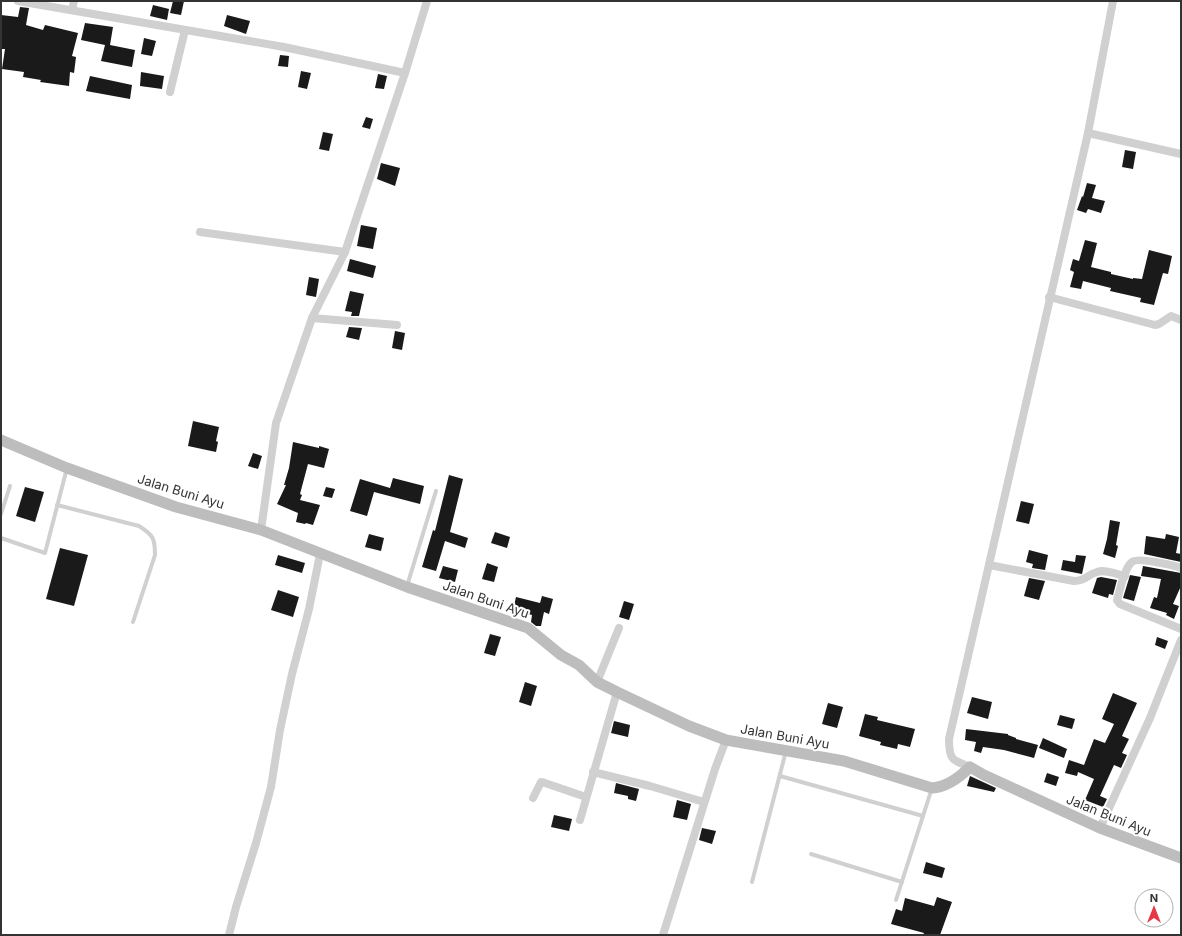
<svg xmlns="http://www.w3.org/2000/svg" width="1182" height="936" viewBox="0 0 1182 936" font-family="Inter,sans-serif">
<style>
.building{fill:#1a1a1a}
.lines{fill:none;stroke-linecap:round;stroke-linejoin:round}
.service{stroke:#d0d0d0;stroke-width:4}
.minor{stroke:#d0d0d0;stroke-width:8}
.secondary{stroke:#bdbdbd;stroke-width:11}
.labels{text-anchor:middle;stroke-width:4;stroke-linejoin:round;paint-order:stroke}
.street-label{font-size:13px;fill:#333;stroke:#fff}
</style>
<rect width="100%" height="100%" fill="#fff"/>
<g class="building">
<polygon points="173,1 184,1 181,15 170,13"/>
<polygon points="153,5 169,9 167,20 150,16"/>
<polygon points="20,7 29,8 26,25 43,30 45,25 78,33 72,56 76,57 74,73 70,72 69,86 40,82 41,80 23,77 24,72 2,69 5,49 1,49 1,15 18,17"/>
<polygon points="227,15 250,21 246,34 224,26"/>
<polygon points="85,23 113,27 110,45 135,50 132,67 101,61 105,45 81,40"/>
<polygon points="144,38 156,41 152,56 141,54"/>
<polygon points="280,55 289,56 288,67 278,66"/>
<polygon points="301,71 311,73 307,89 298,87"/>
<polygon points="141,72 164,76 162,89 140,86"/>
<polygon points="378,74 387,76 384,89 375,88"/>
<polygon points="90,76 132,85 130,99 86,91"/>
<polygon points="366,117 373,119 370,129 362,127"/>
<polygon points="323,132 333,134 329,151 319,149"/>
<polygon points="1125,150 1136,152 1133,169 1122,167"/>
<polygon points="381,163 400,168 395,186 377,179"/>
<polygon points="1087,183 1096,185 1092,198 1105,201 1101,213 1088,209 1086,213 1077,210 1082,196 1083,197"/>
<polygon points="361,225 377,228 373,249 357,246"/>
<polygon points="1085,240 1097,243 1091,267 1111,272 1111,274 1133,279 1133,278 1142,279 1149,250 1172,256 1168,274 1163,273 1154,305 1140,302 1141,298 1110,291 1111,288 1083,281 1081,289 1070,287 1074,272 1070,270 1073,259 1079,261"/>
<polygon points="350,259 376,266 373,278 347,271"/>
<polygon points="309,277 319,279 316,297 306,295"/>
<polygon points="350,291 364,294 359,316 351,316 352,312 345,311"/>
<polygon points="349,327 362,328 359,340 346,337"/>
<polygon points="395,331 405,333 402,350 392,348"/>
<polygon points="193,421 219,427 216,441 218,442 216,452 188,446"/>
<polygon points="293,442 319,448 319,446 329,449 324,468 308,464 300,494 302,495 300,500 320,505 313,525 306,523 305,524 296,522 298,513 277,504 286,485 284,485 289,468"/>
<polygon points="253,453 262,456 258,469 248,466"/>
<polygon points="449,475 463,479 450,532 468,538 465,548 445,541 436,571 422,567 433,530 435,531"/>
<polygon points="393,478 424,486 420,504 374,492 367,516 350,511 360,479 390,488"/>
<polygon points="25,487 44,492 35,522 16,516"/>
<polygon points="326,487 335,489 332,498 323,496"/>
<polygon points="1021,501 1034,504 1029,524 1016,521"/>
<polygon points="1110,520 1120,522 1116,545 1118,546 1115,558 1103,554 1107,539"/>
<polygon points="495,532 510,537 507,548 491,543"/>
<polygon points="369,534 384,538 381,551 365,547"/>
<polygon points="1166,534 1179,537 1176,553 1181,554 1181,562 1144,554 1146,536 1165,539"/>
<polygon points="60,548 88,555 74,606 46,599"/>
<polygon points="1029,550 1048,555 1045,570 1032,568 1033,564 1026,562"/>
<polygon points="278,555 305,563 302,573 275,565"/>
<polygon points="1076,555 1086,556 1082,574 1061,570 1063,560 1075,562"/>
<polygon points="487,563 498,567 494,582 482,579"/>
<polygon points="443,566 458,570 455,582 439,578"/>
<polygon points="1143,566 1181,573 1181,586 1173,604 1179,606 1174,619 1166,615 1167,613 1150,608 1154,597 1157,598 1161,579 1141,576"/>
<polygon points="1130,575 1141,577 1134,601 1123,598"/>
<polygon points="1101,577 1117,580 1113,595 1109,594 1108,598 1092,593 1097,578"/>
<polygon points="1029,578 1045,581 1039,600 1024,596"/>
<polygon points="278,590 299,597 293,617 271,610"/>
<polygon points="542,596 553,599 549,614 544,612 541,626 536,626 531,622 532,615 513,610 516,597 540,603"/>
<polygon points="624,601 634,604 629,620 619,617"/>
<polygon points="490,634 501,637 495,656 484,653"/>
<polygon points="1157,637 1168,641 1165,649 1155,645"/>
<polygon points="525,682 537,686 531,706 519,702"/>
<polygon points="1113,693 1137,703 1122,736 1129,739 1122,753 1127,755 1121,768 1114,765 1100,796 1107,799 1103,807 1085,800 1094,779 1078,772 1077,776 1065,773 1069,760 1084,765 1094,739 1105,743 1114,724 1102,719"/>
<polygon points="972,697 992,702 988,719 967,713"/>
<polygon points="828,703 843,707 837,728 822,724"/>
<polygon points="865,714 878,717 877,720 915,729 910,747 898,744 897,749 880,745 881,742 859,736"/>
<polygon points="1060,715 1075,719 1072,729 1057,725"/>
<polygon points="614,721 630,725 628,737 611,733"/>
<polygon points="966,729 1008,734 1008,735 1016,738 1016,739 1038,745 1034,758 1004,750 983,747 981,753 974,751 976,742 965,740"/>
<polygon points="1043,738 1067,749 1064,758 1039,748"/>
<polygon points="1047,773 1059,777 1056,786 1044,782"/>
<polygon points="970,776 996,788 994,792 967,786"/>
<polygon points="616,783 639,789 636,801 628,799 628,796 614,793"/>
<polygon points="677,800 691,804 687,820 673,817"/>
<polygon points="554,815 572,819 569,831 551,827"/>
<polygon points="702,828 716,831 712,844 699,840"/>
<polygon points="926,862 945,868 942,878 923,873"/>
<polygon points="937,897 952,902 940,935 923,935 924,933 891,924 896,909 902,911 905,898 934,906"/>
</g>
<g class="lines">
<g class="service">
<path d="M 57,505 L 139,526 C 153,535 155,538 155,555 L 133,622"/>
<polyline points="1,514 10,486"/>
<polyline points="1,538 45,553 67,468"/>
<polyline points="407,586 436,491"/>
<polyline points="780,776 923,816"/>
<polyline points="811,854 902,882"/>
<polyline points="752,882 786,751"/>
<polyline points="896,900 932,788"/>
</g>
<g class="minor">
<polyline points="18,1 284,47 405,73"/>
<polyline points="72,10 74,1"/>
<polyline points="170,92 185,30"/>
<polyline points="1088,133 1181,154"/>
<polyline points="200,232 345,252"/>
<polyline points="1049,297 1155,325 1159,324 1171,316 1181,320"/>
<polyline points="312,318 397,325"/>
<polyline points="261,530 276,423 312,318 345,252 405,73 427,1"/>
<path d="M 989,565 L 1074,581 C 1088,580 1086,575 1097,572 C 1105,569 1116,574 1125,576"/>
<path d="M 1181,568 C 1173,565 1137,557 1132,562 C 1124,568 1120,591 1117,600 L 1120,604 L 1181,629"/>
<polyline points="597,682 619,628"/>
<path d="M 970,767 C 952,760 949,760 949,739 L 1088,133 L 1113,1"/>
<polyline points="593,772 650,786 704,802"/>
<polyline points="533,798 541,782 542,782 586,797"/>
<polyline points="580,820 617,692"/>
<polyline points="1100,828 1150,718 1181,640"/>
<polyline points="229,935 236,907 256,843 271,787 280,730 292,674 309,609 320,554"/>
<polyline points="663,935 715,769 726,740"/>
</g>
<path class="secondary" d="M 1,440 L 67,468 L 176,507 L 261,530 L 407,587 L 528,628 L 561,655 L 579,665 L 597,682 L 617,692 L 689,726 L 726,740 L 844,761 L 932,788 C 947,787 960,777 970,767 L 984,775 L 1100,828 L 1181,858"/>
</g>
<g class="labels">
<g class="street-label">
<text transform="translate(181 491) rotate(17)" y="5">Jalan Buni Ayu</text>
<text transform="translate(486 599) rotate(19)" y="5">Jalan Buni Ayu</text>
<text transform="translate(785 736) rotate(10)" y="5">Jalan Buni Ayu</text>
<text transform="translate(1109 815) rotate(22)" y="5">Jalan Buni Ayu</text>
</g>
</g>
<rect width="1182" height="936" fill="none" stroke="#333333" stroke-width="4"/>
<g transform="translate(1154 908)"><circle r="19" fill="#ffffff" stroke="#adadad"/>
<path d="M0-3L7 15L0 10L-7 15Z" fill="#e63946"/>
<text y="-6" font-size="11" font-weight="bold" text-anchor="middle" fill="#333333">N</text>
</g>
</svg>
